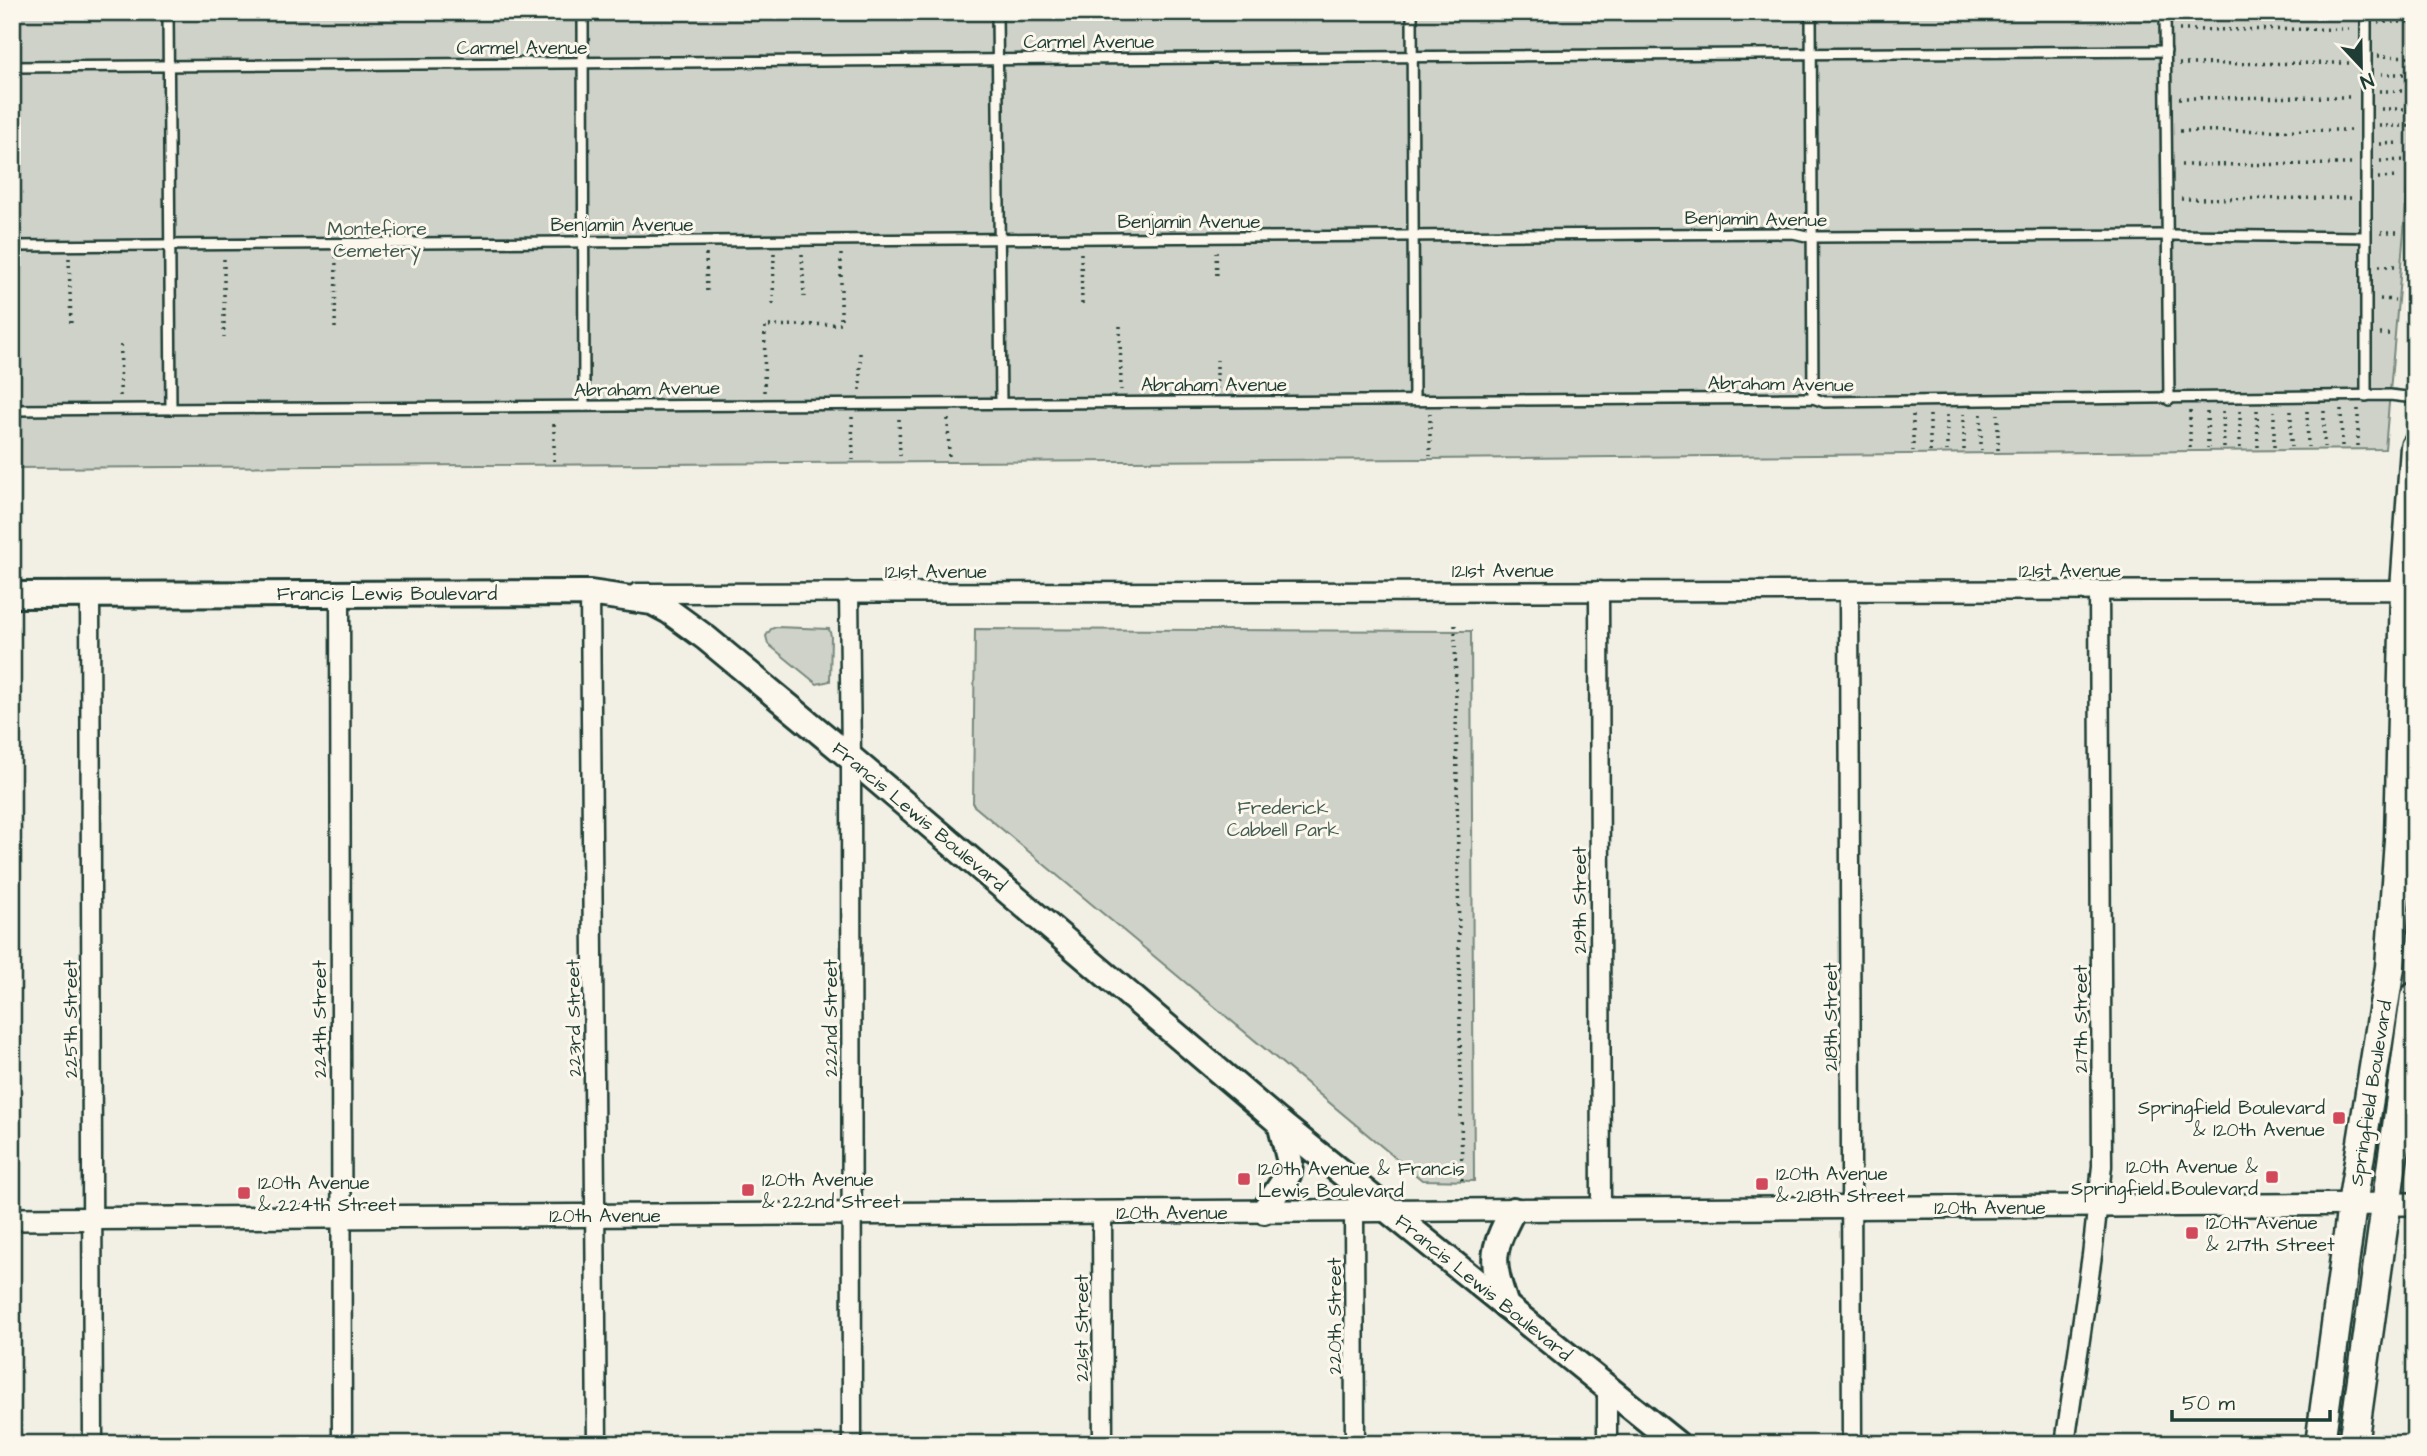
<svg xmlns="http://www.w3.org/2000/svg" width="2427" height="1456" viewBox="0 0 2427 1456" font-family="'Architects Daughter',sans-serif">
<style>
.green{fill:#cfd2c8;stroke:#77887e;stroke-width:2}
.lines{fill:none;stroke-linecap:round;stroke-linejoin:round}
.service-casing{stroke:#1f3d34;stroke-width:14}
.minor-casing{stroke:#1f3d34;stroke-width:23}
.tertiary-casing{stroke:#1f3d34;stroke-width:26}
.secondary-casing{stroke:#1f3d34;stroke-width:30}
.primary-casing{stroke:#1f3d34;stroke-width:33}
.path{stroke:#1f3d34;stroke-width:3.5;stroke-dasharray:2 5;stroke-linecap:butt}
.service{stroke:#fbf7ec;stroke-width:9}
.minor{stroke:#fbf7ec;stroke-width:18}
.tertiary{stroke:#fbf7ec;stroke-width:21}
.secondary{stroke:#fbf7ec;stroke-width:24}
.primary{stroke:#fbf7ec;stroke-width:28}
.poi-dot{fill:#d1495b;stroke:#fbf7ec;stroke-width:2.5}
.labels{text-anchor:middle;stroke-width:6;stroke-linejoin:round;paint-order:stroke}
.street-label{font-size:19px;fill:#1f3d34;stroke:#fbf7ec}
.park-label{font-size:19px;fill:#425b52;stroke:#fbf7ec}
.poi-label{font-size:19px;fill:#1f3d34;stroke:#fbf7ec;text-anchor:start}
</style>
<rect width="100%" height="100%" fill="#f2f0e5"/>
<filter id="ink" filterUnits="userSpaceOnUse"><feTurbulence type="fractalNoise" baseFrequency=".0143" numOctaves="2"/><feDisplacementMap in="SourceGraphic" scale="14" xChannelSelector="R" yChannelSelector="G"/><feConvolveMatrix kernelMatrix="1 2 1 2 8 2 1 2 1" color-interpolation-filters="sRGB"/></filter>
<g filter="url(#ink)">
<g class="green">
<polygon points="12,12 2415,12 2415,105 2385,449 1428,459 12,468"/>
<polygon points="776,627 829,629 831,636 830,681 817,684 768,644 766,636 771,629"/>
<polygon points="975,629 1471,631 1474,1181 1422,1180 973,805"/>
</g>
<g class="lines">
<g class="service-casing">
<g id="service">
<polyline points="168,12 171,409"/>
<polyline points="583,12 584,406"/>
<polyline points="997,12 1001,403"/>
<polyline points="1412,12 1414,400"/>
<polyline points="1811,12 1813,398"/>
<polyline points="2165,12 2169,400"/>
<polyline points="12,67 2166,51"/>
<polyline points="12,246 1793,233 1811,237 2169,235 2365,237"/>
<polyline points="2366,396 2366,12"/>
<polyline points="12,410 1813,398 1824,402 2390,395 2415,398"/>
</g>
</g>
<g class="minor-casing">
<g id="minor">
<polyline points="1599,591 1601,1209"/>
<polyline points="1849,591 1852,1444"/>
<polyline points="849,592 851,758 852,1444"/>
<polyline points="340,593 342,1444"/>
<polyline points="637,593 2405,590 2412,593"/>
<polyline points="90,595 93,1444"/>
<polyline points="1102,1212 1103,1444"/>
<polyline points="597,1444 590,593 599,593"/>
<polyline points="1355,1444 1354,1211 1358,1200"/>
<polyline points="1607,1444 1607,1386"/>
<polyline points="2065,1444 2092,1255 2102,1166 2099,591"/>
</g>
</g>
<g class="tertiary-casing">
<polyline id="tertiary" points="12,1219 2415,1204"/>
</g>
<g class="secondary-casing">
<g id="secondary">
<polyline points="12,595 590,593 652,602 669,611 706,638 851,758 1280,1123 1677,1444"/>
<polyline points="1264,1211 1289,1173 1290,1162 1280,1123"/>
<path d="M 1506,1306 C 1491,1261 1490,1253 1513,1210"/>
</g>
</g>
<g class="primary-casing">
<g id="primary">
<polyline points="2320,1444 2352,1205 2390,967 2399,840 2405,590 2415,447"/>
<polyline points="2353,1444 2415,997"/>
</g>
</g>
<g class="path">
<polyline points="2378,22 2415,22"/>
<polyline points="2179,30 2354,29"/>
<polyline points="2378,56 2415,57"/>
<polyline points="2179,64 2353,63"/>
<polyline points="2381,74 2413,74"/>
<polyline points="2379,91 2412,91"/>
<polyline points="2179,98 2354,97"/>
<polyline points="2381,109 2410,109"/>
<polyline points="2379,126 2409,126"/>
<polyline points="2180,131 2351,130"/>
<polyline points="2380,144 2400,143"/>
<polyline points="2380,161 2406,160"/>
<polyline points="2181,165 2351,164"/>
<polyline points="2378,178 2397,177"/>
<polyline points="2181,199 2352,198"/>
<polyline points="2381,232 2400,232"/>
<polyline points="1216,252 1217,278"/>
<polyline points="1081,253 1082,304"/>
<polyline points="706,254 707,296"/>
<polyline points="802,254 804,297"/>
<polyline points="69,258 71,326"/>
<polyline points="224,259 224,337"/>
<polyline points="2379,266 2397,266"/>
<polyline points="2380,299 2395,300"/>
<polyline points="773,304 774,253"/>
<polyline points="1120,326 1121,390"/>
<polyline points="335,328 336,257"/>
<polyline points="2380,334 2392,334"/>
<polyline points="860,353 860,391"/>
<polyline points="1217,389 1217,360"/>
<polyline points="764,392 765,326 841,324 841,253"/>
<polyline points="120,396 121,341"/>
<polyline points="2341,409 2342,446"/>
<polyline points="2257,410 2258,447"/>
<polyline points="2190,411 2190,448"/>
<polyline points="2223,411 2224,448"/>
<polyline points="2291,411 2291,447"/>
<polyline points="2307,411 2308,447"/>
<polyline points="2324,411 2324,447"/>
<polyline points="2207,412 2208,448"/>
<polyline points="1430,413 1430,456"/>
<polyline points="1981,414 1981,450"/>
<polyline points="1913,415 1913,451"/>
<polyline points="1930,415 1930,452"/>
<polyline points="1947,415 1947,451"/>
<polyline points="852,417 853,460"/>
<polyline points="899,419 900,459"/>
<polyline points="948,419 949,459"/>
<polyline points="13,426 13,465"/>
<polyline points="2358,446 2358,409"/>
<polyline points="2274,447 2274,411"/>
<polyline points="2240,448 2240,411"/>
<polyline points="1964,450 1964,414"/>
<polyline points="1998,450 1998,414"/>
<polyline points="554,461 554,422"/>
<polyline points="1455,625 1462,1183"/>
</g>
<use href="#service" class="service"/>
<use href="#minor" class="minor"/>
<use href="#tertiary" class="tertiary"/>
<use href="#secondary" class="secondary"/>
<use href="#primary" class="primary"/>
</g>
</g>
<g class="poi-dot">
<rect x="2332" y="1111" width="14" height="14" rx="3.5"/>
<rect x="2265" y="1170" width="14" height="14" rx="3.5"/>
<rect x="1237" y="1172" width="14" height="14" rx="3.5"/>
<rect x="1755" y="1177" width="14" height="14" rx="3.5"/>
<rect x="741" y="1183" width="14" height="14" rx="3.5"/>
<rect x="237" y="1186" width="14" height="14" rx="3.5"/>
<rect x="2185" y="1226" width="14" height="14" rx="3.5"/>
</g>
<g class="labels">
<g class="street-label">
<text x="1089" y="48">Carmel Avenue</text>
<text x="522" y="54">Carmel Avenue</text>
<text transform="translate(1756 218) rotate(1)" y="7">Benjamin Avenue</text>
<text x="1189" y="228">Benjamin Avenue</text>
<text x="622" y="231">Benjamin Avenue</text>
<text transform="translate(1781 383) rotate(1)" y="7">Abraham Avenue</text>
<text x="1214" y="391">Abraham Avenue</text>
<text transform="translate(647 388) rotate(-1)" y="7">Abraham Avenue</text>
<text x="1503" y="577">121st Avenue</text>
<text x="2070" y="577">121st Avenue</text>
<text x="936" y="578">121st Avenue</text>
<text x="387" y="600">Francis Lewis Boulevard</text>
<text transform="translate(920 816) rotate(40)" y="7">Francis Lewis Boulevard</text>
<text transform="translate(1579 900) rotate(-90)" y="7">219th Street</text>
<text transform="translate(1830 1017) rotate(-90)" y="7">218th Street</text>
<text transform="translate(573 1018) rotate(-91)" y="7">223rd Street</text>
<text transform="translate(830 1018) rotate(-90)" y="7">222nd Street</text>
<text transform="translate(70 1019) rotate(-90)" y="7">225th Street</text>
<text transform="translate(319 1019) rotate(-90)" y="7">224th Street</text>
<text transform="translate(2080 1019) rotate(-90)" y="7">217th Street</text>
<text transform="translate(2370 1093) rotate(-81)" y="7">Springfield Boulevard</text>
<text x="1990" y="1214">120th Avenue</text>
<text x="1172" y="1219">120th Avenue</text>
<text x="605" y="1222">120th Avenue</text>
<text transform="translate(1484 1287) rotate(39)" y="7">Francis Lewis Boulevard</text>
<text transform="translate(1334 1316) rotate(-90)" y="7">220th Street</text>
<text transform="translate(1081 1328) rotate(-90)" y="7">221st Street</text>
</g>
<g class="park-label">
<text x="377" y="235">Montefiore<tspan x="377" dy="22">Cemetery</tspan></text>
<text x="1283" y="814">Frederick<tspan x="1283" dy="22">Cabbell Park</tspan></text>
</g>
<g class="poi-label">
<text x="2325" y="1114" text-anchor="end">Springfield Boulevard<tspan x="2325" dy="22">&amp; 120th Avenue</tspan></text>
<text x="2258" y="1173" text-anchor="end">120th Avenue &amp;<tspan x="2258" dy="22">Springfield Boulevard</tspan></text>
<text x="1258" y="1175">120th Avenue &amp; Francis<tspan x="1258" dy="22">Lewis Boulevard</tspan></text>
<text x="1776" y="1180">120th Avenue<tspan x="1776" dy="22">&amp; 218th Street</tspan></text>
<text x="762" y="1186">120th Avenue<tspan x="762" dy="22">&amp; 222nd Street</tspan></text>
<text x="258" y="1189">120th Avenue<tspan x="258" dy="22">&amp; 224th Street</tspan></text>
<text x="2206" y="1229">120th Avenue<tspan x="2206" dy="22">&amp; 217th Street</tspan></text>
</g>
</g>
<rect width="2427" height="1456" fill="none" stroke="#fbf7ec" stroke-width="42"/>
<rect x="21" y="21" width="2385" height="1414" fill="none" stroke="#1f3d34" stroke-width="2.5" filter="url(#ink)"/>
<g transform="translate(2361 66) rotate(158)" stroke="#fbf7ec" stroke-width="5" paint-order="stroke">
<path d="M0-5L12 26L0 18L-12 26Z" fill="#1f3d34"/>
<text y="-10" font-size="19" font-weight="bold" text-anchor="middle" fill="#1f3d34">N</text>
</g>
<path d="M2172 1410v10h158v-10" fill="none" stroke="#1f3d34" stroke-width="3.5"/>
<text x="2182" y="1410" font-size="21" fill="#1f3d34" stroke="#fbf7ec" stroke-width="5" paint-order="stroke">50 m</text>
</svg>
